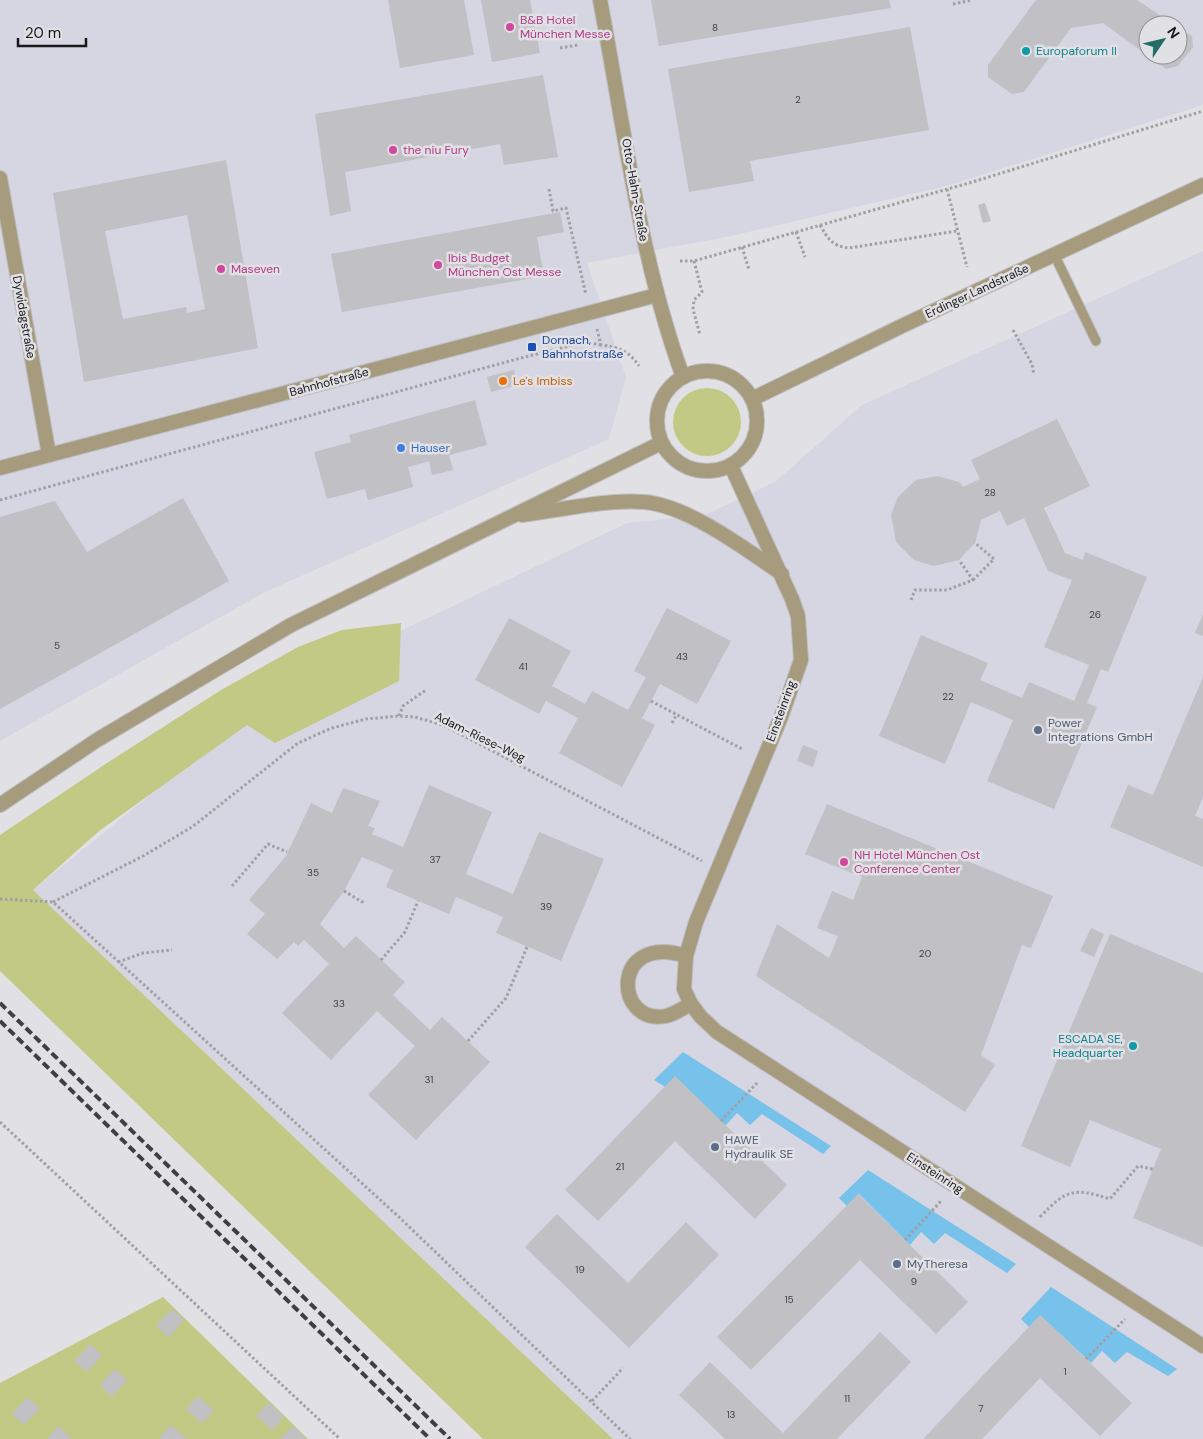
<svg xmlns="http://www.w3.org/2000/svg" width="1203" height="1439" viewBox="0 0 1203 1439" font-family="'DM Sans',sans-serif">
<style>
.built{fill:#d6d5e2;fill-rule:evenodd}
.green{fill:#c2c984}
.water{fill:#77c2ea}
.building{fill:#c0c0c5;fill-rule:evenodd}
.lines{fill:none;stroke-linecap:round;stroke-linejoin:round}
.service-casing{stroke:#bcbcc0;stroke-width:11}
.minor-casing{stroke:#bcbcc0;stroke-width:16}
.tertiary-casing{stroke:#bcbcc0;stroke-width:16}
.path{stroke:#a0a0a3;stroke-width:3;stroke-dasharray:2.5 2.5;stroke-linecap:butt}
.service{stroke:#a79b7e;stroke-width:9}
.minor{stroke:#a79b7e;stroke-width:14}
.tertiary{stroke:#a79b7e;stroke-width:14}
.rail{stroke:#3f3f41;stroke-width:4;stroke-dasharray:8 4;stroke-linecap:butt}
.hotel-dot{fill:#d1479c;stroke:#e0e0e5;stroke-width:2}
.culture-dot{fill:#0f9aa8;stroke:#e0e0e5;stroke-width:2}
.transit-dot{fill:#1a4fb4;stroke:#e0e0e5;stroke-width:2}
.food-dot{fill:#e8710a;stroke:#e0e0e5;stroke-width:2}
.shop-dot{fill:#3f7fe0;stroke:#e0e0e5;stroke-width:2}
.service-dot{fill:#5c6f8a;stroke:#e0e0e5;stroke-width:2}
.labels{text-anchor:middle;stroke-width:5;stroke-linejoin:round;paint-order:stroke}
.number-label{font-size:10px;fill:#434345}
.hotel-label{font-size:12px;fill:#b23c85;stroke:#e0e0e5;text-anchor:start}
.culture-label{font-size:12px;fill:#0d838f;stroke:#e0e0e5;text-anchor:start}
.street-label{font-size:12px;fill:#19191a;stroke:#e0e0e5}
.transit-label{font-size:12px;fill:#164399;stroke:#e0e0e5;text-anchor:start}
.food-label{font-size:12px;fill:#c56008;stroke:#e0e0e5;text-anchor:start}
.shop-label{font-size:12px;fill:#366cbe;stroke:#e0e0e5;text-anchor:start}
.service-label{font-size:12px;fill:#4e5e75;stroke:#e0e0e5;text-anchor:start}
</style>
<rect width="100%" height="100%" fill="#e0e0e5"/>
<g class="built">
<path d="M 0,0 L 1203,0 L 1203,105 L 950,185 L 731,236 L 587,263 L 626,377 L 609,439 L 263,593 L 0,741 ZM 1148,25 L 1178,25 L 1178,55 L 1148,55 Z"/>
<polygon points="1203,251 1203,1439 613,1439 33,890 285,686 627,523 705,515 775,482 862,405"/>
</g>
<g class="green">
<circle cx="707" cy="422" r="34"/>
<polygon points="401,623 399,681 275,743 247,725 99,831 33,890 613,1439 483,1439 0,971 0,835 107,763 221,690 298,647 342,630"/>
<polygon points="163,1297 308,1439 0,1439 0,1383"/>
</g>
<g class="water">
<polygon points="683,1052 831,1146 823,1154 762,1114 750,1125 737,1113 726,1125 654,1080"/>
<polygon points="868,1170 1016,1264 1007,1273 945,1233 934,1244 921,1232 910,1245 859,1194 847,1206 839,1198"/>
<polygon points="1051,1287 1177,1369 1168,1376 1127,1352 1115,1363 1102,1351 1091,1363 1041,1316 1029,1327 1021,1319"/>
</g>
<g class="building">
<polygon points="388,0 464,0 474,55 400,68"/>
<polygon points="481,0 530,0 540,53 492,62"/>
<polygon points="651,0 889,0 891,8 659,46"/>
<polygon points="1036,0 1137,0 1175,25 1148,25 1148,55 1178,55 1178,27 1192,36 1193,47 1178,66 1166,69 1103,23 1071,28 1024,92 1012,94 988,77 988,65"/>
<polygon points="910,27 929,130 750,161 754,181 689,192 668,69"/>
<polygon points="543,75 558,157 504,165 500,144 345,172 351,211 330,216 315,114"/>
<path d="M 226,160 L 258,348 L 84,382 L 53,193 ZM 187,215 L 205,309 L 187,313 L 186,307 L 123,319 L 105,231 Z"/>
<polygon points="985,203 991,221 983,223 978,205"/>
<polygon points="560,212 564,232 537,237 544,276 342,312 331,254"/>
<polygon points="514,370 518,385 491,392 487,377"/>
<polygon points="475,400 487,445 449,455 453,470 432,475 429,461 408,467 413,487 368,500 365,489 327,499 314,452 351,442 349,435"/>
<polygon points="1057,419 1090,486 1044,508 1065,553 1083,560 1085,552 1147,577 1108,672 1101,669 1087,703 1097,707 1054,809 987,781 1013,720 971,702 945,764 879,736 921,635 988,663 980,680 1022,698 1029,682 1074,701 1089,665 1044,647 1072,580 1048,571 1024,518 1007,526 1000,511 981,520 975,543 959,560 934,566 914,560 896,542 891,515 898,497 916,480 938,476 959,482 963,487 980,479 971,460"/>
<polygon points="183,498 229,581 0,709 0,517 55,501 87,552"/>
<polygon points="667,608 731,641 697,704 660,684 642,718 655,725 622,787 559,753 578,718 546,701 539,714 475,680 509,618 571,651 552,686 585,704 592,691 628,710 646,677 634,671"/>
<polygon points="1203,614 1203,636 1195,633"/>
<polygon points="1203,677 1203,797 1195,816 1203,819 1203,867 1110,827 1128,785 1153,795"/>
<polygon points="803,745 818,751 813,767 797,761"/>
<polygon points="429,785 492,812 466,874 513,894 539,832 604,859 561,961 496,933 503,917 456,897 449,914 386,887 393,870 362,857 344,891 320,924 344,948 356,936 405,982 393,995 430,1030 442,1017 490,1062 416,1140 368,1095 415,1046 377,1011 331,1060 282,1013 329,964 304,940 298,946 294,942 277,959 247,934 265,914 249,900 286,856 311,803 332,813 343,788 380,801 368,826 375,828 372,834 403,847"/>
<polygon points="827,804 1053,896 1031,948 1022,945 981,1055 995,1065 965,1112 756,976 777,924 829,958 838,936 817,928 832,891 853,900 862,877 805,854"/>
<polygon points="1091,928 1104,934 1094,957 1080,951"/>
<polygon points="1110,934 1203,973 1203,1247 1133,1218 1161,1149 1090,1120 1070,1167 1021,1146"/>
<polygon points="675,1076 787,1185 755,1219 675,1141 598,1221 565,1190"/>
<polygon points="858,1194 968,1302 936,1334 860,1260 751,1370 717,1337"/>
<polygon points="557,1214 628,1283 686,1222 719,1255 629,1348 525,1247"/>
<polygon points="172,1309 184,1320 169,1337 156,1326"/>
<polygon points="1040,1315 1132,1403 1100,1436 1040,1378 982,1439 923,1439"/>
<polygon points="880,1332 911,1362 837,1439 725,1439 679,1395 710,1362 783,1433"/>
<polygon points="90,1344 102,1355 87,1372 74,1361"/>
<polygon points="115,1369 127,1380 112,1397 100,1385"/>
<polygon points="198,1396 214,1411 202,1423 186,1409"/>
<polygon points="27,1397 40,1408 24,1425 12,1414"/>
<polygon points="269,1403 284,1417 272,1430 256,1415"/>
<polygon points="171,1425 186,1439 161,1439 159,1438"/>
<polygon points="59,1426 71,1438 69,1439 47,1439"/>
<polygon points="293,1426 306,1439 280,1439"/>
</g>
<g class="lines">
<g class="service-casing">
<polyline id="service" points="1054,254 1096,341"/>
</g>
<g class="minor-casing">
<g id="minor">
<path d="M 600,0 C 624,126 639,256 683,377"/>
<polyline points="0,178 49,455"/>
<polyline points="731,466 792,599 798,616 801,660 781,717 696,922 686,956 684,989 691,1004 701,1017 717,1032 1203,1346"/>
<polyline points="0,468 657,295"/>
<path d="M 686,956 C 610,932 614,1026 666,1016 C 675,1014 683,1008 691,1004"/>
</g>
</g>
<g class="tertiary-casing">
<g id="tertiary">
<circle cx="707" cy="421" r="50"/>
<polyline points="752,399 906,324 1203,185"/>
<path d="M 522,515 C 562,510 604,499 644,502 C 687,505 747,550 782,574"/>
<polyline points="0,805 97,740 291,625 661,443"/>
</g>
</g>
<g class="path">
<polyline points="953,4 972,0"/>
<polyline points="560,48 578,45"/>
<polyline points="549,189 553,211 566,208 586,295"/>
<polyline points="947,189 967,267"/>
<path d="M 820,225 C 828,239 832,246 849,248 L 957,231"/>
<polyline points="796,232 805,257"/>
<polyline points="742,247 749,270"/>
<polyline points="680,261 694,261 969,183 1203,111"/>
<polyline points="694,261 702,292 694,300 693,309 700,335"/>
<path d="M 597,329 L 601,345 C 619,347 629,351 639,366"/>
<polyline points="1013,330 1032,364 1034,375"/>
<polyline points="0,500 521,358 585,342 601,345"/>
<polyline points="973,580 994,559 975,543"/>
<polyline points="911,600 915,590 947,590 973,580 959,560"/>
<polyline points="651,701 744,750"/>
<polyline points="399,716 403,706 426,690"/>
<polyline points="672,723 677,714"/>
<polyline points="232,886 268,844 287,852"/>
<polyline points="344,891 364,903"/>
<polyline points="0,899 53,902 399,1217 630,1439"/>
<polyline points="53,902 143,856 192,827 298,743 332,728 366,719 399,716 415,717 443,725 702,861"/>
<polyline points="381,960 405,932 418,901"/>
<polyline points="118,962 143,953 172,950"/>
<polyline points="468,1041 506,998 527,947"/>
<polyline points="721,1121 757,1083"/>
<polyline points="0,1122 340,1439"/>
<path d="M 1040,1217 C 1066,1190 1073,1187 1110,1199 L 1138,1166 L 1153,1169"/>
<polyline points="905,1240 941,1201"/>
<polyline points="1086,1359 1125,1319"/>
<polyline points="592,1401 623,1368"/>
</g>
<use href="#service" class="service"/>
<use href="#minor" class="minor"/>
<use href="#tertiary" class="tertiary"/>
<g class="rail">
<polyline points="0,1003 450,1439"/>
<polyline points="0,1021 430,1439"/>
</g>
</g>
<g class="hotel-dot">
<circle cx="510" cy="27" r="5"/>
<circle cx="393" cy="150" r="5"/>
<circle cx="438" cy="265" r="5"/>
<circle cx="221" cy="269" r="5"/>
<circle cx="844" cy="862" r="5"/>
</g>
<g class="culture-dot">
<circle cx="1026" cy="51" r="5"/>
<circle cx="1133" cy="1046" r="5"/>
</g>
<rect class="transit-dot" x="527" y="342" width="10" height="10" rx="2.5"/>
<circle class="food-dot" cx="503" cy="381" r="5"/>
<circle class="shop-dot" cx="401" cy="448" r="5"/>
<g class="service-dot">
<circle cx="1038" cy="730" r="5"/>
<circle cx="715" cy="1147" r="5"/>
<circle cx="897" cy="1264" r="5"/>
</g>
<g class="labels">
<g class="number-label">
<text x="715" y="31">8</text>
<text x="798" y="103">2</text>
<text x="990" y="496">28</text>
<text x="1095" y="618">26</text>
<text x="57" y="649">5</text>
<text x="682" y="660">43</text>
<text x="523" y="670">41</text>
<text x="948" y="700">22</text>
<text x="435" y="863">37</text>
<text x="313" y="876">35</text>
<text x="546" y="910">39</text>
<text x="925" y="957">20</text>
<text x="339" y="1007">33</text>
<text x="429" y="1083">31</text>
<text x="620" y="1170">21</text>
<text x="580" y="1273">19</text>
<text x="914" y="1285">9</text>
<text x="789" y="1303">15</text>
<text x="1065" y="1375">1</text>
<text x="847" y="1402">11</text>
<text x="981" y="1412">7</text>
<text x="731" y="1418">13</text>
</g>
<g class="hotel-label">
<text x="520" y="24">B&amp;B Hotel<tspan x="520" dy="14">München Messe</tspan></text>
<text x="403" y="154">the niu Fury</text>
<text x="448" y="262">Ibis Budget<tspan x="448" dy="14">München Ost Messe</tspan></text>
<text x="231" y="273">Maseven</text>
<text x="854" y="859">NH Hotel München Ost<tspan x="854" dy="14">Conference Center</tspan></text>
</g>
<g class="culture-label">
<text x="1036" y="55">Europaforum II</text>
<text x="1123" y="1043" text-anchor="end">ESCADA SE,<tspan x="1123" dy="14">Headquarter</tspan></text>
</g>
<g class="street-label">
<text transform="translate(635 190) rotate(80)" y="4">Otto-Hahn-Straße</text>
<text transform="translate(977 291) rotate(-25)" y="4">Erdinger Landstraße</text>
<text transform="translate(24 317) rotate(80)" y="4">Dywidagstraße</text>
<text transform="translate(329 382) rotate(-15)" y="4">Bahnhofstraße</text>
<text transform="translate(781 711) rotate(-70)" y="4">Einsteinring</text>
<text transform="translate(480 737) rotate(26)" y="4">Adam-Riese-Weg</text>
<text transform="translate(935 1173) rotate(33)" y="4">Einsteinring</text>
</g>
<g class="transit-label">
<text x="542" y="344">Dornach,<tspan x="542" dy="14">Bahnhofstraße</tspan></text>
</g>
<g class="food-label">
<text x="513" y="385">Le's Imbiss</text>
</g>
<g class="shop-label">
<text x="411" y="452">Hauser</text>
</g>
<g class="service-label">
<text x="1048" y="727">Power<tspan x="1048" dy="14">Integrations GmbH</tspan></text>
<text x="725" y="1144">HAWE<tspan x="725" dy="14">Hydraulik SE</tspan></text>
<text x="907" y="1268">MyTheresa</text>
</g>
</g>
<g transform="translate(1163 40) rotate(55)"><circle r="24" fill="#e0e0e5" stroke="#909094"/>
<path d="M0-4L9 19L0 12L-9 19Z" fill="#246d64"/>
<text y="-8" font-size="14" font-weight="bold" text-anchor="middle" fill="#19191a">N</text>
</g>
<path d="M18 38v8h68v-8" fill="none" stroke="#19191a" stroke-width="2.5"/>
<text x="25" y="38" font-size="15" fill="#19191a" stroke="#e0e0e5" stroke-width="4" paint-order="stroke">20 m</text>
</svg>
